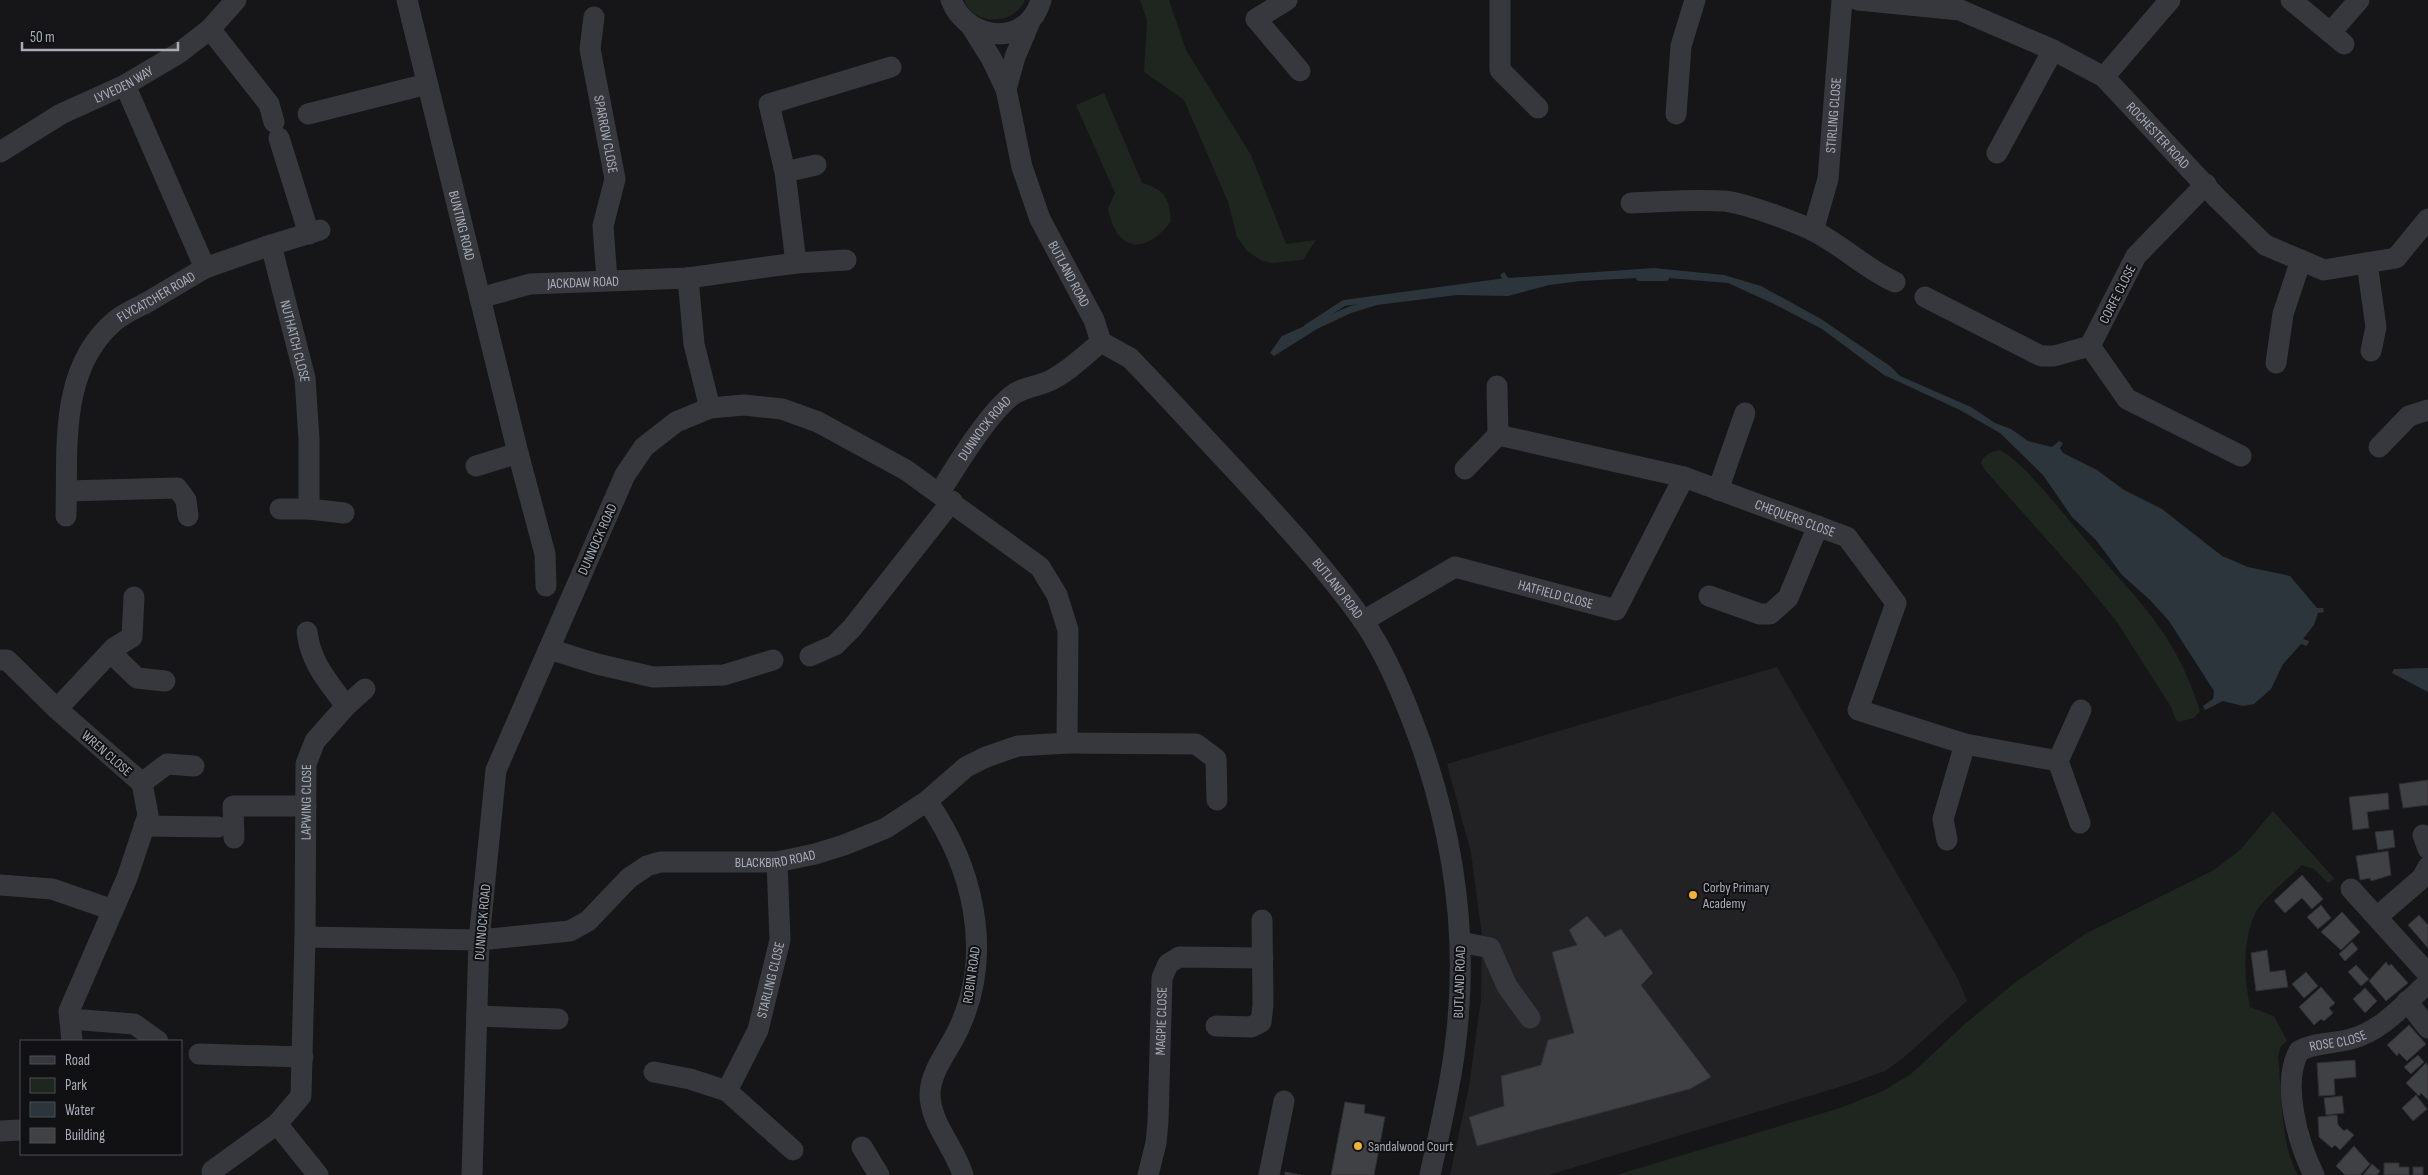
<svg xmlns="http://www.w3.org/2000/svg" width="2428" height="1175" viewBox="0 0 2428 1175" font-family="'Sofia Sans Condensed',sans-serif">
<style>
.built{fill:#222225}
.green{fill:#1e261f}
.water{fill:#2c353c}
.lines{fill:none;stroke-linecap:round;stroke-linejoin:round}
.stream{stroke:#2c353c;stroke-width:6}
.building{fill:#404145;stroke:#303034}
.minor{stroke:#37383d;stroke-width:21}
.poi-dot{fill:#f2b134;stroke:#111113;stroke-width:2}
.labels{text-anchor:middle;stroke-width:4;stroke-linejoin:round;paint-order:stroke}
.street-label{font-size:14px;fill:#a8adb8;stroke:#111113}
.poi-label{font-size:14px;fill:#a8adb8;stroke:#111113;text-anchor:start}
</style>
<rect width="100%" height="100%" fill="#161618"/>
<polygon class="built" points="1777,667 1958,979 1967,1001 1902,1059 1885,1071 1846,1085 1549,1175 1450,1175 1469,1087 1481,999 1482,936 1471,853 1447,764"/>
<g class="green">
<path d="M 964,0 L 1025,0 C 1014,25 974,27 964,0 Z"/>
<polygon points="1140,0 1169,0 1186,50 1251,155 1286,244 1316,240 1303,260 1271,263 1262,261 1247,251 1237,237 1228,202 1184,100 1144,72 1147,20"/>
<path d="M 1104,93 L 1142,183 C 1165,190 1169,197 1171,221 C 1146,255 1116,253 1108,208 L 1115,193 L 1076,105 Z"/>
<path d="M 2000,450 C 2026,464 2063,514 2084,538 C 2113,573 2148,606 2171,645 C 2183,665 2193,689 2200,711 L 2194,718 L 2179,722 L 2176,720 L 2171,707 L 2117,622 L 2081,578 L 1984,469 L 1981,463 C 1984,454 1991,452 2000,450 Z"/>
<path d="M 2273,811 L 2335,879 L 2328,883 L 2314,869 L 2302,865 C 2291,876 2262,900 2256,912 C 2242,940 2244,978 2250,1007 L 2274,1016 L 2287,1041 L 2281,1046 L 2278,1056 C 2282,1092 2280,1144 2298,1175 L 1616,1175 L 1840,1108 L 1883,1091 L 1911,1074 L 1966,1023 L 2017,981 L 2085,934 L 2214,870 L 2240,850 Z"/>
</g>
<g class="water">
<polygon points="1654,268 1724,275 1761,286 1821,319 1890,366 1900,376 1971,407 1995,423 2011,429 2028,441 2052,447 2059,441 2063,443 2060,448 2063,453 2097,470 2124,490 2162,509 2222,556 2248,567 2290,576 2317,608 2323,608 2324,612 2318,613 2314,625 2303,639 2309,641 2307,646 2301,644 2283,664 2271,689 2254,704 2243,706 2223,701 2205,710 2203,706 2213,699 2214,691 2169,621 2150,600 2122,575 2096,540 2072,517 2043,475 2000,433 1960,410 1884,375 1822,329 1774,304 1728,283 1656,277 1581,281 1549,285 1508,296 1457,295 1377,305 1351,313 1317,329 1274,356 1270,353 1282,336 1348,307 1371,300 1493,284 1503,280 1500,275 1504,272 1508,278"/>
<polygon points="2428,668 2428,692 2392,673 2394,669"/>
</g>
<g class="lines">
<g class="stream">
<polyline points="1639,278 1666,278"/>
<polyline points="1307,327 1344,303 1506,281"/>
</g>
</g>
<g class="building">
<polygon points="2428,780 2428,805 2403,808 2399,784"/>
<polygon points="2388,793 2389,809 2367,812 2369,828 2353,830 2349,797"/>
<polygon points="2393,830 2395,847 2378,850 2375,832"/>
<polygon points="2388,851 2391,875 2371,881 2370,878 2360,880 2356,856"/>
<polygon points="2302,875 2323,899 2312,909 2302,898 2285,913 2274,901"/>
<polygon points="2321,905 2331,918 2318,929 2307,917"/>
<polygon points="2342,912 2360,932 2341,950 2321,932"/>
<polygon points="2419,915 2428,925 2428,948 2408,925"/>
<polygon points="1587,916 1605,937 1621,929 1653,973 1641,985 1711,1077 1690,1089 1477,1146 1469,1117 1504,1106 1501,1076 1541,1065 1548,1040 1574,1033 1552,952 1577,945 1569,930"/>
<polygon points="2352,942 2358,949 2345,961 2339,954"/>
<polygon points="2267,950 2270,972 2285,970 2288,987 2256,991 2251,953"/>
<polygon points="2386,962 2389,966 2391,964 2408,983 2386,1001 2369,981"/>
<polygon points="2356,965 2369,979 2361,986 2348,972"/>
<polygon points="2306,972 2318,986 2304,998 2292,984"/>
<polygon points="2321,987 2335,1003 2329,1008 2333,1013 2324,1021 2321,1019 2314,1025 2299,1007"/>
<polygon points="2365,988 2377,1001 2365,1013 2353,999"/>
<polygon points="2409,1025 2426,1044 2407,1061 2399,1053 2397,1056 2387,1045"/>
<polygon points="2418,1055 2424,1062 2411,1074 2404,1067"/>
<polygon points="2355,1060 2356,1077 2334,1079 2335,1095 2319,1096 2317,1063"/>
<polygon points="2426,1063 2428,1066 2428,1100 2421,1093 2419,1096 2406,1083"/>
<polygon points="2416,1095 2427,1109 2413,1121 2402,1108"/>
<polygon points="2342,1096 2344,1113 2326,1115 2324,1098"/>
<polygon points="1345,1102 1365,1105 1364,1113 1385,1117 1374,1175 1331,1175"/>
<polygon points="2337,1115 2338,1125 2344,1131 2347,1129 2354,1135 2340,1150 2335,1145 2332,1148 2319,1137 2318,1117"/>
<polygon points="2354,1146 2370,1164 2360,1175 2345,1175 2336,1166"/>
<polygon points="2384,1163 2399,1163 2399,1167 2409,1167 2409,1175 2384,1175"/>
<polygon points="2372,1164 2380,1171 2377,1175 2363,1175"/>
<rect x="2413" y="1167" width="10" height="8"/>
<polygon points="1285,1172 1301,1175 1285,1175"/>
</g>
<g class="lines">
<g class="minor">
<path id="s1" d="M 407,0 L 518,453 L 545,554 L 546,586"/>
<path d="M 951,0 C 968,43 1028,47 1041,0"/>
<polyline points="1287,0 1256,19 1300,71"/>
<polyline points="1500,0 1500,70 1538,108"/>
<path id="s2" d="M 1858,0 L 1960,10 L 2053,50 L 2104,77 L 2217,198 L 2265,245 L 2324,270 L 2396,258 L 2428,219"/>
<polyline points="2291,0 2344,44"/>
<path id="s3" d="M 594,17 L 590,49 L 615,179 L 603,226 L 607,280"/>
<path id="s4" d="M 971,26 L 991,58 L 1006,89 L 1022,167 L 1040,219 L 1094,320 L 1101,342 L 1130,358 C 1166,395 1200,433 1235,470 C 1279,518 1324,566 1362,619 C 1387,655 1405,700 1420,741 C 1455,840 1469,942 1455,1047 C 1450,1090 1439,1133 1430,1175"/>
<polyline points="210,29 269,104 274,122"/>
<polyline points="2331,32 2359,0"/>
<polyline points="2104,77 2170,0"/>
<polyline points="1006,89 1015,57 1031,19"/>
<polyline points="308,114 427,84"/>
<polyline points="1676,114 1681,46 1695,0"/>
<polyline points="279,138 309,234"/>
<path id="s5" d="M 0,152 L 61,114 L 125,85 L 179,53 L 210,29 L 236,0"/>
<polyline points="1997,153 2053,50"/>
<polyline points="785,172 816,165"/>
<polyline points="2206,184 2136,256 2090,346 2127,399 2241,456"/>
<path d="M 1631,203 C 1661,202 1693,199 1723,201 C 1742,202 1796,222 1814,231 C 1843,246 1866,269 1895,282"/>
<path id="s6" d="M 1813,231 L 1828,179 L 1842,0"/>
<polyline points="271,245 320,230"/>
<polyline points="796,263 785,172 769,104 891,67"/>
<polyline points="2367,263 2376,327 2371,351"/>
<path id="s7" d="M 205,268 L 271,245 L 305,378 L 309,440 L 309,509"/>
<polyline points="1925,297 2041,356 2054,356 2090,346"/>
<path id="s8" d="M 480,298 L 530,284 L 688,278"/>
<polyline points="2276,363 2283,314 2301,260"/>
<path id="s9" d="M 1497,386 L 1498,435 L 1684,477 L 1847,537 L 1896,603 L 1858,710 L 1965,744 L 2058,761"/>
<polyline points="710,408 694,344 688,278 796,263 846,260"/>
<polyline points="2379,447 2409,416 2428,410"/>
<polyline points="476,466 518,453"/>
<polyline points="1465,469 1498,435"/>
<polyline points="1718,490 1745,413"/>
<polyline points="67,491 177,488 186,500 188,516"/>
<path id="s10" d="M 940,492 C 957,465 986,417 1010,397 C 1021,387 1036,387 1049,381 C 1068,372 1084,356 1101,342"/>
<polyline points="280,509 309,509 344,513"/>
<path id="s11" d="M 66,516 C 68,448 58,368 116,320 C 125,313 136,308 146,303 C 166,291 185,280 205,268 L 125,85"/>
<polyline points="1709,596 1760,614 1770,614 1788,598 1818,526"/>
<path id="s12" d="M 1363,621 L 1455,567 L 1616,610 L 1684,477"/>
<path d="M 307,632 C 311,664 328,681 346,706"/>
<polyline points="549,649 597,664 653,677 724,675 773,660"/>
<polyline points="110,652 137,678 165,681"/>
<polyline points="810,656 835,645 852,628 952,501"/>
<polyline points="0,660 7,660 57,709"/>
<polyline points="1067,743 1196,744 1216,759 1217,800"/>
<polyline points="142,783 167,764 194,766"/>
<path d="M 927,801 C 973,866 994,953 959,1028 C 950,1049 930,1071 930,1094 C 930,1123 955,1148 963,1175"/>
<polyline points="2080,823 2058,761 2081,710"/>
<polyline points="144,826 218,827"/>
<polyline points="2423,835 2428,849"/>
<polyline points="234,838 233,806 306,806"/>
<polyline points="1947,840 1943,819 1965,744"/>
<polyline points="0,885 52,889 113,910 69,1011 72,1041"/>
<polyline points="2351,889 2428,974"/>
<polyline points="113,910 127,878 148,815 142,783 57,709 114,648 132,637 134,597"/>
<polyline points="2377,917 2422,878 2428,867"/>
<path id="s13" d="M 305,937 L 479,940 L 570,931 L 588,921 L 629,878 L 647,866 L 660,862 L 777,862 L 815,854 L 844,845 L 886,828 L 927,801 L 966,767 L 986,757 L 1018,746 L 1067,743 L 1068,630 L 1057,595 L 1040,567 L 906,470 L 818,422 L 782,409 L 744,405 L 710,408 L 676,422 L 644,447 L 625,475 L 496,770 L 479,940 L 472,1175"/>
<polyline points="1461,942 1490,948 1507,986 1530,1018"/>
<polyline points="2407,1001 2428,1028"/>
<polyline points="477,1016 558,1019"/>
<polyline points="70,1019 134,1024 158,1041"/>
<polyline points="1216,1026 1251,1027 1261,1022 1263,1005 1262,920"/>
<polyline points="199,1054 303,1057"/>
<polyline points="654,1072 690,1079 727,1091 793,1150"/>
<path id="s14" d="M 727,1091 L 758,1030 L 780,940 L 777,862"/>
<polyline points="277,1124 318,1175"/>
<polyline points="0,1131 21,1130"/>
<polyline points="862,1147 879,1175"/>
<path id="s15" d="M 212,1171 L 277,1124 L 301,1096 L 305,937 L 306,764 L 315,741 L 346,706 L 365,689"/>
<path id="s16" d="M 1148,1175 L 1156,1143 L 1158,1122 L 1162,978 L 1168,964 L 1179,957 L 1263,958"/>
<polyline points="1269,1175 1284,1101"/>
<path id="s17" d="M 2314,1175 C 2298,1143 2281,1084 2299,1051 C 2315,1042 2334,1044 2351,1039 C 2382,1031 2405,1003 2428,983"/>
</g>
</g>
<g class="poi-dot">
<circle cx="1693" cy="895" r="5"/>
<circle cx="1358" cy="1146" r="5"/>
</g>
<g class="labels">
<g class="street-label">
<text dy="5" stroke="none"><textPath href="#s5" startOffset="141">LYVEDEN WAY</textPath></text>
<text dy="5" stroke="none"><textPath href="#s6" startOffset="118">STIRLING CLOSE</textPath></text>
<text dy="5" stroke="none"><textPath href="#s3" startOffset="119">SPARROW CLOSE</textPath></text>
<text dy="5" stroke="none"><textPath href="#s2" startOffset="341">ROCHESTER ROAD</textPath></text>
<text dy="5" stroke="none"><textPath href="#s1" startOffset="232">BUNTING ROAD</textPath></text>
<text dy="5" stroke="none"><textPath href="#s4" startOffset="269">BUTLAND ROAD</textPath></text>
<text dy="5" stroke="none"><textPath href="#s8" startOffset="105">JACKDAW ROAD</textPath></text>
<text transform="translate(2117 294) rotate(-63)" y="5">CORFE CLOSE</text>
<text dy="5" stroke="none"><textPath href="#s11" startOffset="256">FLYCATCHER ROAD</textPath></text>
<text dy="5" stroke="none"><textPath href="#s7" startOffset="169">NUTHATCH CLOSE</textPath></text>
<text dy="5" stroke="none"><textPath href="#s10" startOffset="78">DUNNOCK ROAD</textPath></text>
<text dy="5" stroke="none"><textPath href="#s9" startOffset="358">CHEQUERS CLOSE</textPath></text>
<text transform="translate(597 539) rotate(-66)" y="5">DUNNOCK ROAD</text>
<text dy="5" stroke="none"><textPath href="#s4" startOffset="688">BUTLAND ROAD</textPath></text>
<text dy="5" stroke="none"><textPath href="#s12" startOffset="211">HATFIELD CLOSE</textPath></text>
<text transform="translate(107 753) rotate(41)" y="5">WREN CLOSE</text>
<text dy="5" stroke="none"><textPath href="#s15" startOffset="411">LAPWING CLOSE</textPath></text>
<text dy="5" stroke="none"><textPath href="#s13" startOffset="496">BLACKBIRD ROAD</textPath></text>
<text transform="translate(482 922) rotate(-85)" y="5">DUNNOCK ROAD</text>
<text transform="translate(971 975) rotate(-82)" y="5">ROBIN ROAD</text>
<text dy="5" stroke="none"><textPath href="#s14" startOffset="120">STARLING CLOSE</textPath></text>
<text transform="translate(1459 982) rotate(-88)" y="5">BUTLAND ROAD</text>
<text dy="5" stroke="none"><textPath href="#s16" startOffset="155">MAGPIE CLOSE</textPath></text>
<text dy="5" stroke="none"><textPath href="#s17" startOffset="169">ROSE CLOSE</textPath></text>
</g>
<g class="poi-label">
<text x="1703" y="892">Corby Primary<tspan x="1703" dy="16">Academy</tspan></text>
<text x="1368" y="1151">Sandalwood Court</text>
</g>
</g>
<rect x="20" y="1040" width="162" height="115" fill="#111113" stroke="#4d4f55"/>
<rect x="30" y="1056" width="25" height="8" fill="#37383d" stroke="#4d4f55"/>
<text x="65" y="1065" font-size="15" fill="#a8adb8">Road</text>
<rect x="30" y="1078" width="25" height="15" fill="#1e261f" stroke="#4d4f55"/>
<text x="65" y="1090" font-size="15" fill="#a8adb8">Park</text>
<rect x="30" y="1102" width="25" height="15" fill="#2c353c" stroke="#4d4f55"/>
<text x="65" y="1115" font-size="15" fill="#a8adb8">Water</text>
<rect x="30" y="1128" width="25" height="15" fill="#404145" stroke="#4d4f55"/>
<text x="65" y="1140" font-size="15" fill="#a8adb8">Building</text>
<path d="M22 42v8h156v-8" fill="none" stroke="#a8adb8" stroke-width="2.5"/>
<text x="30" y="42" font-size="15" fill="#a8adb8" stroke="#111113" stroke-width="4" paint-order="stroke">50 m</text>
</svg>
